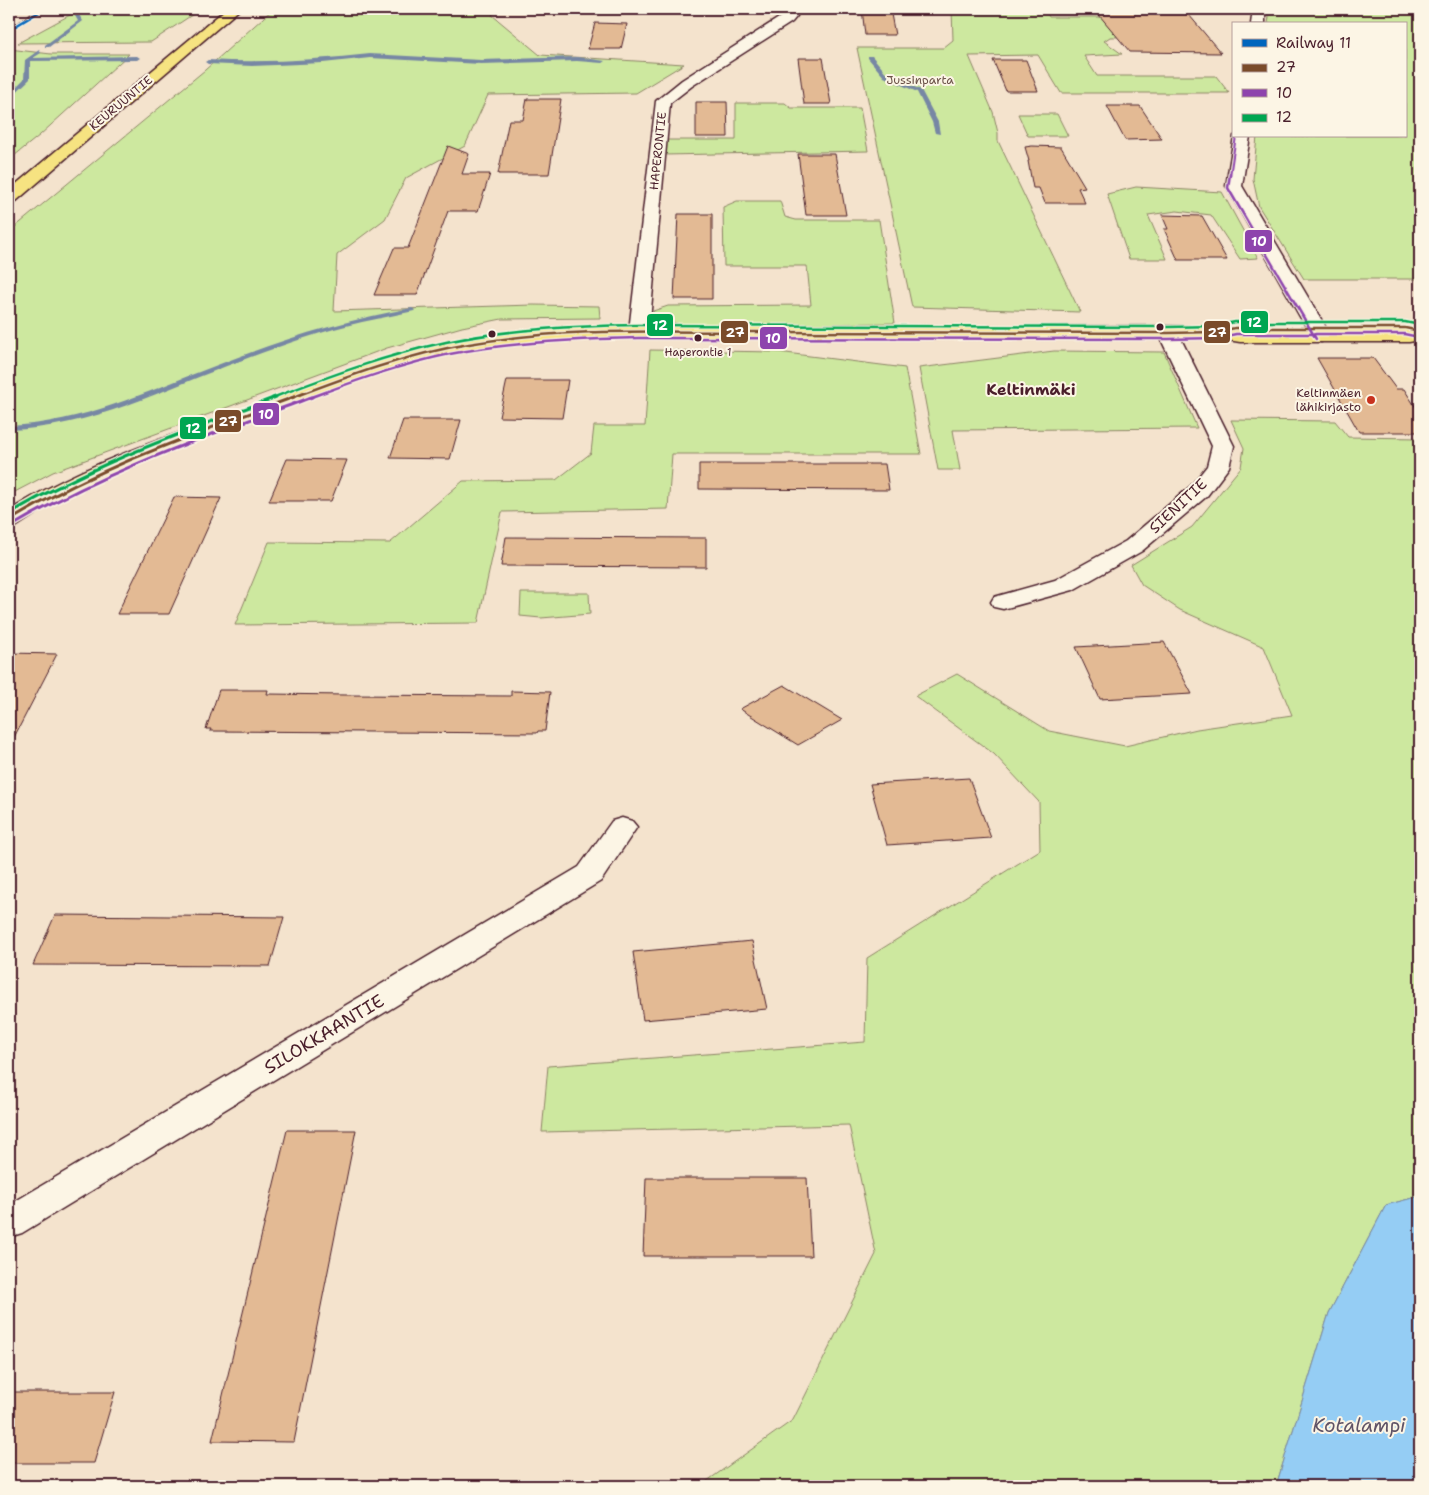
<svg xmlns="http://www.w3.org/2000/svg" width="1429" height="1495" viewBox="0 0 1429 1495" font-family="'Shantell Sans',sans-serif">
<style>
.green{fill:#cde89f;stroke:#8c8465}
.water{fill:#95cdf4;stroke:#7787a4}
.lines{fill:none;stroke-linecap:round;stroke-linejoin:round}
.stream{fill:#7787a4;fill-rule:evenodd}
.building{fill:#e3ba94;stroke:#4a1f2b}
.minor-casing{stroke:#4a1f2b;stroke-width:3}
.major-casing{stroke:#4a1f2b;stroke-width:3}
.highway-casing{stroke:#4a1f2b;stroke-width:3}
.minor{fill:#fcf5e5;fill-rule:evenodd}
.major{fill:#f6e381;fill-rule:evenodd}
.highway{fill:#f6e381;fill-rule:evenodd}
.rail{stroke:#4a1f2b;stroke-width:2;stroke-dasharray:4 2;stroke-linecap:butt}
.bus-1-far1-casing{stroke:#fcf5e5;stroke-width:5}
.bus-1-casing{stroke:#fcf5e5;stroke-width:6}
.bus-2-far2-casing{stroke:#fcf5e5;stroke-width:4}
.bus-2-far1-casing{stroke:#fcf5e5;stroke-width:5}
.bus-2-casing{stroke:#fcf5e5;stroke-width:6}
.bus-3-far1-casing{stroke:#fcf5e5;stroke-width:5}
.bus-3-casing{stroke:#fcf5e5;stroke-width:6}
.bus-1-far1{stroke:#7a4b2a;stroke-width:2.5}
.bus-1{stroke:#7a4b2a;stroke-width:3}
.bus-2-far2{stroke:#8e44ad;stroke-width:2}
.bus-2-far1{stroke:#8e44ad;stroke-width:2.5}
.bus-2{stroke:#8e44ad;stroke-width:3}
.bus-3-far1{stroke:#00a651;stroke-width:2.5}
.bus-3{stroke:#00a651;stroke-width:3}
.rail-1-casing{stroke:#fcf5e5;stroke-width:4.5}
.rail-1{stroke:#0065bd;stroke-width:2.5}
.bus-dot{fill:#4a1f2b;stroke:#fcf5e5;stroke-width:2}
.poi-dot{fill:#c8321e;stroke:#fcf5e5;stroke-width:2}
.labels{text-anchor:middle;stroke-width:4;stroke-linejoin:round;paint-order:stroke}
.far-bus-label{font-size:11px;fill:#4a1f2b;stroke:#fcf5e5}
.far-park-label{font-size:12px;fill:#6b5148;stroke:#fcf5e5}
.far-street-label{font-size:12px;fill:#4a1f2b;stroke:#fcf5e5}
.far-poi-label{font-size:12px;fill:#4a1f2b;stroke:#fcf5e5;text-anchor:end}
.street-label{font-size:15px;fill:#4a1f2b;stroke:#fcf5e5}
.far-district-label{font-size:16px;font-weight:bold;fill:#4a1f2b;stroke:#fcf5e5}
.near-street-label{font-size:18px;fill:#4a1f2b;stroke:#fcf5e5}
.near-water-label{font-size:19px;font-style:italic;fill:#605367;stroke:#fcf5e5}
.line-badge{stroke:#fcf5e5;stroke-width:2}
.badge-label{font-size:14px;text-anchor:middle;font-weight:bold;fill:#fff}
</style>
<rect width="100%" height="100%" fill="#f4e3cd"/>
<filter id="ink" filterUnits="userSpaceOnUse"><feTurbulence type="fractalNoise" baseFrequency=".02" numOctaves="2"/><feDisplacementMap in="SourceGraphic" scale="10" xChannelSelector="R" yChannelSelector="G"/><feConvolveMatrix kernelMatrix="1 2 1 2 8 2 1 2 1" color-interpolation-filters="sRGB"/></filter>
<g filter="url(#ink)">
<g class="green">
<polygon points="81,9 201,9 151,42 18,43"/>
<polygon points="273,9 499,9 492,15 540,55 684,64 636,93 488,95 465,146 406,178 385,219 337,255 334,311 533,305 599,306 600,318 502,319 462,327 387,348 53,472 9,495 9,232 205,70"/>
<polygon points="952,9 1045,9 1049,17 1119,17 1169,36 1110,37 1104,41 1122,54 1084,56 1097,76 1216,76 1229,93 1061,93 1038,55 969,56 993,112 998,133 998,141 1080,312 912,307 857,48 943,48 953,40"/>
<polygon points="1270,9 1420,9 1420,279 1304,279 1259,207 1253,179 1257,136 1405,136 1405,24 1268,24"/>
<polygon points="9,49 51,54 129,54 40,135 9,160"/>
<polygon points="736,103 785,103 791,108 860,108 868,151 664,155 665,140 736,140"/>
<polygon points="1018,114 1057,114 1068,136 1028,136"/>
<polygon points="1136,187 1222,192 1258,258 1240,259 1211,215 1177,211 1148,215 1167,259 1129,259 1107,194"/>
<polygon points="737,201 780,201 785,217 796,220 879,220 895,323 686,325 660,320 653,311 668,306 811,305 807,266 724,266 723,207"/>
<polygon points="650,350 778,352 905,368 921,454 672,454 668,509 502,512 478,623 235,625 269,542 390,543 463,481 556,480 591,453 594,426 645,426"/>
<polygon points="1054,351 1164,352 1197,428 953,430 960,470 938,470 919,368"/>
<polygon points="1231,420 1335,421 1348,437 1420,438 1420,1196 1386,1205 1329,1313 1276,1486 700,1486 793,1420 876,1254 849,1125 542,1132 548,1066 865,1042 867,958 1040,850 1039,802 994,754 915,696 957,674 1049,731 1125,746 1197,729 1292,715 1264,647 1180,610 1142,585 1131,565 1192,527 1241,467 1244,448"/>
<polygon points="521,593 589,593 590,614 541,618 520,616"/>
</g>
<polygon class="water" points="1420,1196 1420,1486 1276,1486 1329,1313 1386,1205"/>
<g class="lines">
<g class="stream">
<polygon points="71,9 75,9 83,21 49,47 45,47 45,45 78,21"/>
<polygon points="39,50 41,53 33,58 137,56 140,58 137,60 30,61 30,79 9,99 9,94 24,79 25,60"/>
<path d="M 370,54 L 481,60 L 577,57 L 605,61 L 602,63 L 577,61 L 481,64 L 370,58 L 323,63 L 252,66 L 208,64 L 205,62 L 208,60 C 262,63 316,60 370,54 Z"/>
<polygon points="868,56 872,56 888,75 921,90 938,122 940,134 935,133 932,122 917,92 884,77 868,58"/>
<path d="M 412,308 L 415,310 L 414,311 C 397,315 380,318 362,322 C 321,331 280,346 240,361 C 164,389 91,428 9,430 L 9,426 C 86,422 142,393 212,367 C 277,341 343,320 412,308 Z"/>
</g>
</g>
<g class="building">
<polygon points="862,9 890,9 895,35 865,35"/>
<polygon points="1094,9 1184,9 1221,53 1130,52"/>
<polygon points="595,23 627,24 621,49 588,49"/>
<polygon points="798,58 823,58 831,104 804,104"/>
<polygon points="993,60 1026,60 1038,91 1006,91"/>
<polygon points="527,99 561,99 549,174 498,174 509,120 523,120"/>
<polygon points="696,102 727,102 728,137 696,137"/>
<polygon points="1107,106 1140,106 1162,139 1125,140"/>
<polygon points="448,146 469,154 462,174 490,174 478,211 448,211 417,295 374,295 394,248 408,248"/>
<polygon points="1032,146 1061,147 1085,187 1078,188 1085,203 1045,203 1039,188 1033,188 1028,161 1029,161 1025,147"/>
<polygon points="798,154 835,154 846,215 806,215"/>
<polygon points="678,214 712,214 712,299 674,299"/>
<polygon points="1162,215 1202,216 1227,260 1178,260 1164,229 1168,229"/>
<polygon points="1317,358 1373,358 1396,389 1404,389 1420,414 1420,432 1359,432"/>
<polygon points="507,380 568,380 562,418 499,417"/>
<polygon points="403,420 461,420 450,459 390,458"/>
<polygon points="287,459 347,460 331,501 269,501"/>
<polygon points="699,464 885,464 889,490 699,489"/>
<polygon points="174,497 221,498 169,614 117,614"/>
<polygon points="506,537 706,538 706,567 501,566"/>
<polygon points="1164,642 1192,694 1100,699 1076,647"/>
<polygon points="9,653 57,654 9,747"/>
<polygon points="784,685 842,720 798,745 740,709"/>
<polygon points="219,690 268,690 267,694 346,695 511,696 511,691 550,692 545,731 538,731 537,733 210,731 211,729 206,729"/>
<polygon points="969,778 991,838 887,845 870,784"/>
<polygon points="55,915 284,917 270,966 33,965"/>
<polygon points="752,941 767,1009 643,1020 633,952"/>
<polygon points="287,1130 356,1130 294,1442 212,1441"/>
<polygon points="646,1178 807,1178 811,1256 643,1256"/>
<polygon points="9,1392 115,1392 94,1463 9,1463"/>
</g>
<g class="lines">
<g class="minor-casing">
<g id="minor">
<polygon points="784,9 796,9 797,16 792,22 692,86 670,103 649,331 646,335 639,337 632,335 629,331 656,101 682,80 782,16"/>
<polygon points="1253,9 1265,9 1265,24 1251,24"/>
<polygon points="1234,136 1250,136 1242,186 1331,336 1328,340 1321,342 1314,340 1311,336 1226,186"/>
<polygon points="1168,327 1175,329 1178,333 1234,446 1229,467 1207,496 1142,551 1073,590 1003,609 994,607 991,602 994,597 1055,580 1126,541 1191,486 1207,466 1212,446 1158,333 1161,329"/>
<polygon points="622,818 632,821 637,827 601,881 22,1233 9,1237 9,1205 579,867 612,821"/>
</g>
</g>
<g class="major-casing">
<path id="major" d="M 604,326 L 1216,326 L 1240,330 L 1409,330 L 1420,328 L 1420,340 L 1409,342 L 1240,342 L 1216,338 L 643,337 L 526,342 L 449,354 L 399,367 L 343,385 L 148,459 L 94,482 L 42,510 L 17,526 L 9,528 L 9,511 C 73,470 144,445 216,419 C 293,391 369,358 449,342 C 500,332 552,328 604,326 Z"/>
</g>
<g class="highway-casing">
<polygon id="highway" points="226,9 240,9 15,202 9,203 9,190"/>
</g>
<use href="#minor" class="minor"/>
<use href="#major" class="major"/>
<use href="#highway" class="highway"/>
<polyline class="rail" points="9,30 37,9"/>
<g class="bus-1-far1-casing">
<path id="bus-1-far1" d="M 291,398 C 349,376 408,354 469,344 C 566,327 665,332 763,332 C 898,332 1033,333 1168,333 L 1216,332 L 1235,328 L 1405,328 L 1420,331"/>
</g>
<g class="bus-1-casing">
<path id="bus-1" d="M 9,521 C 98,467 197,433 294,397"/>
</g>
<g class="bus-2-far2-casing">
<polyline id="bus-2-far2" points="1230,176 1236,136"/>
</g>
<g class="bus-2-far1-casing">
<g id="bus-2-far1">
<polyline points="1230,174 1228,188 1316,339"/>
<path d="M 309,398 C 355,381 402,364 450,354 C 512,342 576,339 639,338 L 1168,339 L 1217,338 L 1236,334 L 1404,334 L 1419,337"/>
</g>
</g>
<g class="bus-2-casing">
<path id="bus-2" d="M 12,526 C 106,470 210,435 312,397"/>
</g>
<g class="bus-3-far1-casing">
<path id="bus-3-far1" d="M 272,398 C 329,376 387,355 446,342 C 509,329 575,326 639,325 L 1168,327 L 1215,326 L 1235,322 L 1405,322 L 1420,325"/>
</g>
<g class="bus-3-casing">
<path id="bus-3" d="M 9,514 C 93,464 184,432 276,397"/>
</g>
<use href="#bus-1-far1" class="bus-1-far1"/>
<use href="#bus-1" class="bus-1"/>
<use href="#bus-2-far2" class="bus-2-far2"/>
<use href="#bus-2-far1" class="bus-2-far1"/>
<use href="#bus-2" class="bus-2"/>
<use href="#bus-3-far1" class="bus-3-far1"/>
<use href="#bus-3" class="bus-3"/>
<g class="rail-1-casing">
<polyline id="rail-1" points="9,30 44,9"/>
</g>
<use href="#rail-1" class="rail-1"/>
</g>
</g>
<g class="bus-dot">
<circle cx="1160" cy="327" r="4.5"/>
<circle cx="492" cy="334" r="4.5"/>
<circle cx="698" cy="338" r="4.5"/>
</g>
<circle class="poi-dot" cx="1371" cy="400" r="5"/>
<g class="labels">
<g class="far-bus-label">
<text x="698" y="356">Haperontie 1</text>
</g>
<g class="far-park-label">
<text x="920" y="84">Jussinparta</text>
</g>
<g class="far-street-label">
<text transform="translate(121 103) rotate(-40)" y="4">KEURUUNTIE</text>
<text transform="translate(658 151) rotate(-84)" y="4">HAPERONTIE</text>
</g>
<g class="far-poi-label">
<text x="1361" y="397">Keltinmäen<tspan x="1361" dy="14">lähikirjasto</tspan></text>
</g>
<g class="street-label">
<text transform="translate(1178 506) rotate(-43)" y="5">SIENITIE</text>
</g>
<g class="far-district-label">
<text x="1031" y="395">Keltinmäki</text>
</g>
<g class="near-street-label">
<text transform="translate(324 1034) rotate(-31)" y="6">SILOKKAANTIE</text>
</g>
<g class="near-water-label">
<text x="1359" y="1432">Kotalampi</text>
</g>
</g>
<g class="line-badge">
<rect x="1244" y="229" width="29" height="24" rx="5" fill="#8e44ad"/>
<rect x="1240" y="310" width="29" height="24" rx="5" fill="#00a651"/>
<rect x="646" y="313" width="28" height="24" rx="5" fill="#00a651"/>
<rect x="1203" y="320" width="28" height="24" rx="5" fill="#7a4b2a"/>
<rect x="720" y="320" width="29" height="24" rx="5" fill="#7a4b2a"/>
<rect x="759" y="326" width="29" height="24" rx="5" fill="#8e44ad"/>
<rect x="252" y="402" width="28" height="24" rx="5" fill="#8e44ad"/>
<rect x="214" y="409" width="28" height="24" rx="5" fill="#7a4b2a"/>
<rect x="179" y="416" width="28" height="24" rx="5" fill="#00a651"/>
</g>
<g class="badge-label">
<text x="1259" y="246">10</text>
<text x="1254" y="327">12</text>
<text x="660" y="330">12</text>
<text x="1217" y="337">27</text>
<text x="735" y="337">27</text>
<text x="773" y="343">10</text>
<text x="266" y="419">10</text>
<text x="228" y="426">27</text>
<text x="193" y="433">12</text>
</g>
<rect width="1429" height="1495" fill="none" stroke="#fcf5e5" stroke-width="30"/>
<rect x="15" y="15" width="1399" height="1465" fill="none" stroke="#4a1f2b" stroke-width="2" filter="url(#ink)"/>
<rect x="1232" y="22" width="175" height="115" fill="#fcf5e5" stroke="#b59f9b"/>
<rect x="1242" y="39" width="25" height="8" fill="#0065bd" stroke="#b59f9b"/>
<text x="1276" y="48" font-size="15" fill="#4a1f2b">Railway 11</text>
<rect x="1242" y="64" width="25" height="8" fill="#7a4b2a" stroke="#b59f9b"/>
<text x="1276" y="72" font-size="15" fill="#4a1f2b">27</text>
<rect x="1242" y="89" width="25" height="8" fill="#8e44ad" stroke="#b59f9b"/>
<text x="1276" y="98" font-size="15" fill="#4a1f2b">10</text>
<rect x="1242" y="114" width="25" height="8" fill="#00a651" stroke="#b59f9b"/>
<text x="1276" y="122" font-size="15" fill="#4a1f2b">12</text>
</svg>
